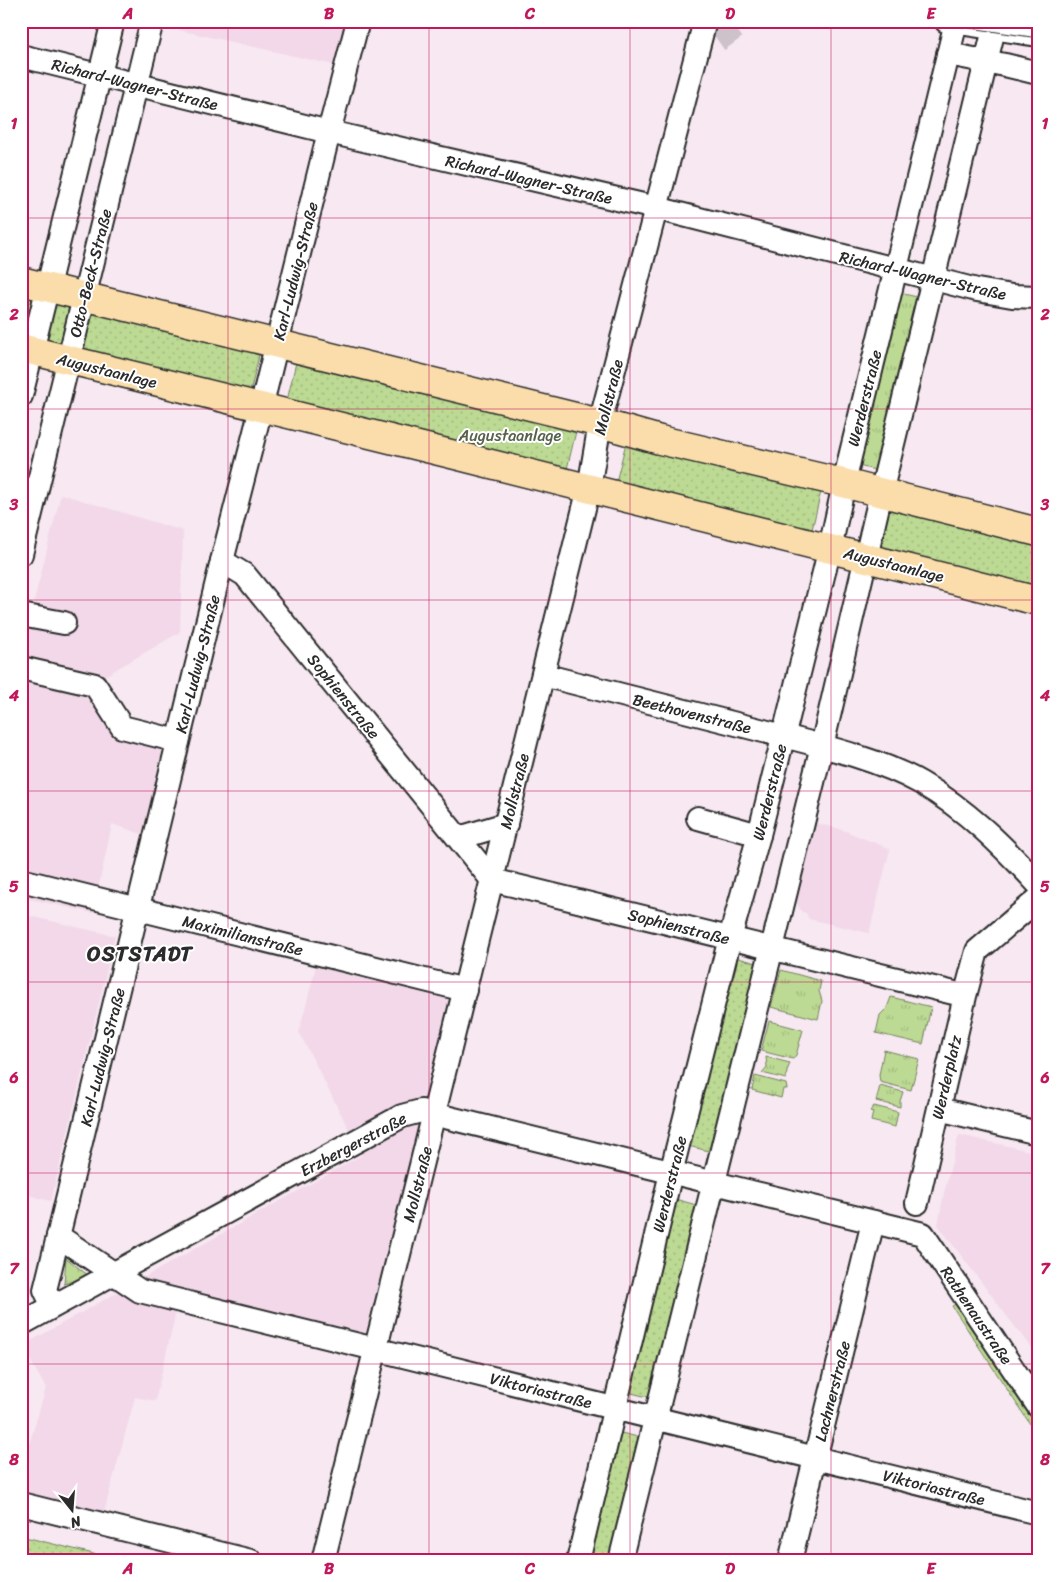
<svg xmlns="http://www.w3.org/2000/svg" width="1059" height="1582" viewBox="0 0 1059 1582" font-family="Sriracha,sans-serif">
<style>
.built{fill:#f2d8e9}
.grass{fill:url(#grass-tufts);stroke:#74825f}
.park{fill:url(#park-dots);stroke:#74825f}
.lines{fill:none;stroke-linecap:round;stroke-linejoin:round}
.minor-tunnel{stroke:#cec2ca;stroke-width:22;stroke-dasharray:22 11;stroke-linecap:butt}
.minor-casing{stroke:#2b2b2b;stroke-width:26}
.major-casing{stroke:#2b2b2b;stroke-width:31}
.minor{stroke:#fff;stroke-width:22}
.major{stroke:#faddab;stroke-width:28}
.tram{stroke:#2b2b2b;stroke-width:1}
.grid{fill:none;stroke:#c2185b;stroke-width:1;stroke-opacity:0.55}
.labels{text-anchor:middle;stroke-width:4;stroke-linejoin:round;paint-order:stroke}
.street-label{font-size:16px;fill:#2b2b2b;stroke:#fff}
.park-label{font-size:16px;fill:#56604a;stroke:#fff}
.district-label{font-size:21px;font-weight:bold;letter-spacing:1px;fill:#2b2b2b;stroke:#fff}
.neatline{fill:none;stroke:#c2185b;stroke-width:2}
.grid-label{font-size:16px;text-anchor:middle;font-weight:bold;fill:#c2185b}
</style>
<defs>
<pattern id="grass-tufts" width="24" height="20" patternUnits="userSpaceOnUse" patternTransform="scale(1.25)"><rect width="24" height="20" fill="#bcda93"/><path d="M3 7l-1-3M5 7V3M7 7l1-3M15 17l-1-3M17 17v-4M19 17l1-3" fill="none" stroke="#a2bb7f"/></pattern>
<pattern id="park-dots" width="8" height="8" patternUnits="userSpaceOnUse" patternTransform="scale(1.25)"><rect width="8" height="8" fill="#bcda93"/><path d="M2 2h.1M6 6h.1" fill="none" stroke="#a2bb7f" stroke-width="1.8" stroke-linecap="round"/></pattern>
</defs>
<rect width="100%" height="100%" fill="#f7e8f2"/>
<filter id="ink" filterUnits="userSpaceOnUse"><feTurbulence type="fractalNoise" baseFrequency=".02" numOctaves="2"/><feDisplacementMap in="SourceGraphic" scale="10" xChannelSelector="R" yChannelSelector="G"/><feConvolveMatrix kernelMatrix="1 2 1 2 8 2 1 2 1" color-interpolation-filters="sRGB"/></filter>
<g filter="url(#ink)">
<g class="built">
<polygon points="181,21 334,21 334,24 344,27 334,65 179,30"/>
<polygon points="61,494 183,531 180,632 91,684 164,747 142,834 112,824 93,913 21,897 21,653"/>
<polygon points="815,823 840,829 890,849 869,933 809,919 806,913 802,912 796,902 798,890 801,888 800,886"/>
<polygon points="21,914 115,936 51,1201 21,1193"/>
<polygon points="316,967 451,1000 363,1343 180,1294 155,1401 135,1397 104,1512 21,1493 21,1472 46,1388 22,1346 362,1155 299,1032"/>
<polygon points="959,1135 1029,1151 1033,1162 1038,1164 1038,1357 938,1225 944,1193"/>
</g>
<g class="grass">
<polygon points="899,293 922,298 880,471 858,466"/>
<polygon points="781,970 821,981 819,991 822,1001 818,1019 771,1007"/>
<polygon points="891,997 931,1007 923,1044 876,1033 880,1015 887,1008"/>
<polygon points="769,1021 803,1030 796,1055 793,1059 761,1051"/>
<polygon points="884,1050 919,1059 911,1090 880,1082 879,1075"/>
<polygon points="766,1057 790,1063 787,1071 786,1079 762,1073 767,1067"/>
<polygon points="755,1076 786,1084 787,1089 783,1089 781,1098 752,1090"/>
<polygon points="880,1086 903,1092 900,1101 900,1107 876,1101"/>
<polygon points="874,1106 898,1112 895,1127 871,1121 873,1112 870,1111"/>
<polygon points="66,1258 89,1276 64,1284"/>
<polygon points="957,1303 1038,1425 1038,1436 952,1306"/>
</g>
<g class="park">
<polygon points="21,291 261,347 249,397 21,341"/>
<polygon points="297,358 577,427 566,473 286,405"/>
<polygon points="627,439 822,487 811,534 615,486"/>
<polygon points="889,503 1038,542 1038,590 876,550"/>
<polygon points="735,957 760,964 713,1152 688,1146"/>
<polygon points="675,1199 700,1206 652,1398 627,1392"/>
<polygon points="617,1432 642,1438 612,1561 585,1561"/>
<polygon points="21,1536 122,1561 21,1561"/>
</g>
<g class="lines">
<polyline class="minor-tunnel" points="718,41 746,21"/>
<g class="minor-casing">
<g id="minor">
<polyline points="946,21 1038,35"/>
<polyline points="948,54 1005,65 1038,73"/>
<polyline points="21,56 329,132 656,208 977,290 1012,296 1038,297"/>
<polyline points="21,396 113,21"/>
<polyline points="21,554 152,21"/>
<polyline points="222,561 245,575 492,880 958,994"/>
<polyline points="21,615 64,623"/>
<polyline points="21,668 95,685 122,727 178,741"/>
<path d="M 543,675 C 614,693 685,711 756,729 C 809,743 873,756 921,783 C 966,809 1003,846 1038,884"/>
<polyline points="698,818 759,835"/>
<polyline points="459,838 506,824"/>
<polyline points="21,880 465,990"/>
<polyline points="939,1109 1038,1133"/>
<polyline points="917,1203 965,996 977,951 1038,899"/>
<polyline points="58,1236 140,1291 1038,1513"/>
<polyline points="53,1306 45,1290 48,1278 222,561 256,428 329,132 358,21"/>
<polyline points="21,1324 402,1116 421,1111 923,1234 1038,1406"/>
<polyline points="21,1504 251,1561"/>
<polyline points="323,1561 589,488 600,423 705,21"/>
<polyline points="578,1561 671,1173 730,938 759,835 830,548 850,457 956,22"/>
<polyline points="620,1561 822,746 881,493 994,29"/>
<polyline points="790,1561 873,1222"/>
</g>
</g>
<g class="major-casing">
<g id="major">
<polyline points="21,281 600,423 660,440 843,483 1038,532"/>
<polyline points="21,348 455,455 1038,601"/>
</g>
</g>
<use href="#minor" class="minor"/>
<use href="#major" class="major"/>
<polyline class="tram" points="923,21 1038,38"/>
</g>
</g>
<path class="grid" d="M 228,21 L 228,1561M 429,21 L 429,1561M 630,21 L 630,1561M 831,21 L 831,1561M 21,218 L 1038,218M 21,409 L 1038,409M 21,600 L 1038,600M 21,791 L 1038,791M 21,982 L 1038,982M 21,1173 L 1038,1173M 21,1364 L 1038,1364"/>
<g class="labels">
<g class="street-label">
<text transform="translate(135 84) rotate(14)" y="6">Richard-Wagner-Straße</text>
<text transform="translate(529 179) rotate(13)" y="6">Richard-Wagner-Straße</text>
<text transform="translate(295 271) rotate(-76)" y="6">Karl-Ludwig-Straße</text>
<text transform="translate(90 273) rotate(-76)" y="6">Otto-Beck-Straße</text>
<text transform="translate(923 275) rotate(13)" y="6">Richard-Wagner-Straße</text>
<text transform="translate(107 370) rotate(14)" y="6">Augustaanlage</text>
<text transform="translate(608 397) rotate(-76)" y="6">Mollstraße</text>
<text transform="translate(864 398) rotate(-76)" y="6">Werderstraße</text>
<text transform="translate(894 564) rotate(14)" y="6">Augustaanlage</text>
<text transform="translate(197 664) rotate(-76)" y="6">Karl-Ludwig-Straße</text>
<text transform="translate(344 696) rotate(51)" y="6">Sophienstraße</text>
<text transform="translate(692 713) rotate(14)" y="6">Beethovenstraße</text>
<text transform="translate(514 791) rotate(-76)" y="6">Mollstraße</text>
<text transform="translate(769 792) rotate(-76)" y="6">Werderstraße</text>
<text transform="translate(679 926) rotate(14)" y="6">Sophienstraße</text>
<text transform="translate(243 935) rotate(14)" y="6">Maximilianstraße</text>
<text transform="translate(102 1057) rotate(-76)" y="6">Karl-Ludwig-Straße</text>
<text transform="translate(946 1077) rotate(-77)" y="6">Werderplatz</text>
<text transform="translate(353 1144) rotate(-28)" y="6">Erzbergerstraße</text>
<text transform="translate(417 1184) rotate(-76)" y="6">Mollstraße</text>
<text transform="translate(669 1184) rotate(-76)" y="6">Werderstraße</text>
<text transform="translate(977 1315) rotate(56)" y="6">Rathenaustraße</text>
<text transform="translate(541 1390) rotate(14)" y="6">Viktoriastraße</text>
<text transform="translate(832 1391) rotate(-76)" y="6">Lachnerstraße</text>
<text transform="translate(934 1487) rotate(14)" y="6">Viktoriastraße</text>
</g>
<g class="park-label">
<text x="510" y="441">Augustaanlage</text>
</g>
<g class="district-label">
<text x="140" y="961">OSTSTADT</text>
</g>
</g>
<rect width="1059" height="1582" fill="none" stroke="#fff" stroke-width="55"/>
<g transform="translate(72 1510) rotate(163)" stroke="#ffffff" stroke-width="4" paint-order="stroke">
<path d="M0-4L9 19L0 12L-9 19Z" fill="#2b2b2b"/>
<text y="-8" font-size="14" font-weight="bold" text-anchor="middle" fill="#2b2b2b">N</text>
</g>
<rect x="28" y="28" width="1004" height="1526" class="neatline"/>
<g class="grid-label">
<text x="128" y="19">A</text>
<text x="329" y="19">B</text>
<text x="530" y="19">C</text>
<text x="730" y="19">D</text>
<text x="931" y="19">E</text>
<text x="14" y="129">1</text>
<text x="1045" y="129">1</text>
<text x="14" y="320">2</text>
<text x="1045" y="320">2</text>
<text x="14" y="510">3</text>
<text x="1045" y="510">3</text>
<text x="14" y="701">4</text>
<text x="1045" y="701">4</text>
<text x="14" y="892">5</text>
<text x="1045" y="892">5</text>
<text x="14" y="1083">6</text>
<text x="1045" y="1083">6</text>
<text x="14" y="1274">7</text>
<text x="1045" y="1274">7</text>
<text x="14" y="1465">8</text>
<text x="1045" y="1465">8</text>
<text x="128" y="1574">A</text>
<text x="329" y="1574">B</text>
<text x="530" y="1574">C</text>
<text x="730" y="1574">D</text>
<text x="931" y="1574">E</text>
</g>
</svg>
